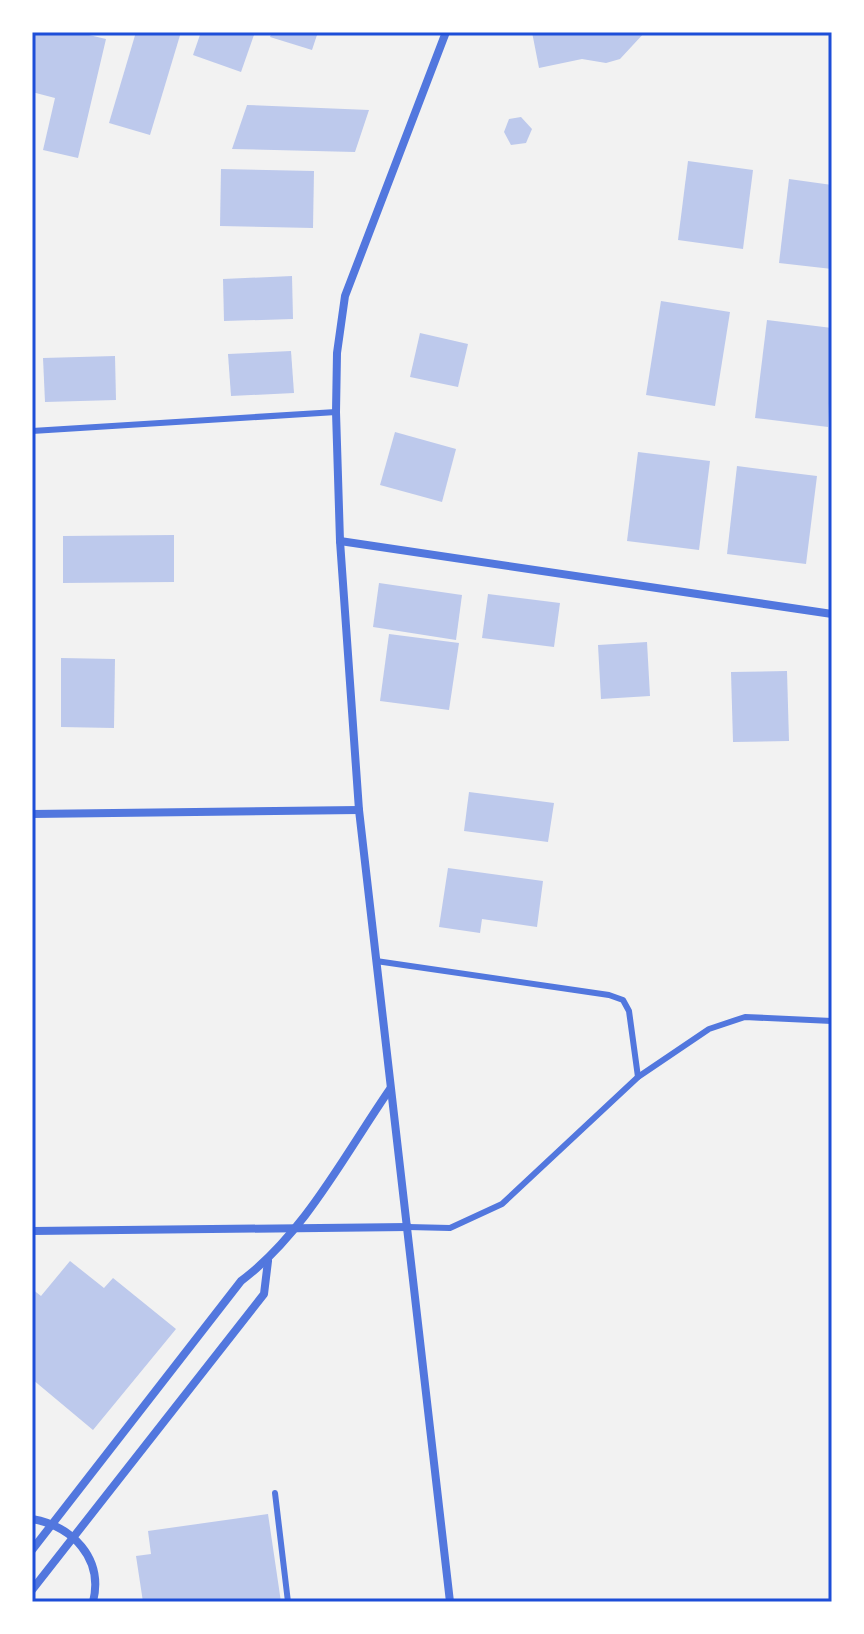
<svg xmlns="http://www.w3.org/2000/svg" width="864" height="1634" viewBox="0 0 864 1634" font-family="Arial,sans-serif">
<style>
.building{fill:#bdc9ec}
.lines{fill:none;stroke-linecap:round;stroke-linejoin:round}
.service{stroke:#5277de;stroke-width:6}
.minor{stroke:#5277de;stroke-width:8}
.neatline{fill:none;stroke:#1d4ed8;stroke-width:3}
</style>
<rect width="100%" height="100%" fill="#f2f2f2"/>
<g class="building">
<polygon points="32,32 76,32 106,39 78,158 43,150 55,98 32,92"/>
<polygon points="136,32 181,32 150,135 109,123"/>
<polygon points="201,32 255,32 241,72 193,55"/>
<polygon points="272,32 318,32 312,50 270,37"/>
<polygon points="532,32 645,32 620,59 606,63 582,59 539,68"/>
<polygon points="247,105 369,110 355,152 232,149"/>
<polygon points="521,117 532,129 526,143 511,145 504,132 509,119"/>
<polygon points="688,161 753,170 743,249 678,240"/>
<polygon points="221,169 314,171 313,228 220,226"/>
<polygon points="789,179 832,185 832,269 779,263"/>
<polygon points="292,276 293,319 224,321 223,279"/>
<polygon points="661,301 730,312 715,406 646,395"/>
<polygon points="767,320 832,328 828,427 755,418"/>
<polygon points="420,333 468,344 458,387 410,377"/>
<polygon points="291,351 294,393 231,396 228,354"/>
<polygon points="115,356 116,400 45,402 43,358"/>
<polygon points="395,432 456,449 442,502 380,485"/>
<polygon points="638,452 710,461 699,550 627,541"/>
<polygon points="737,466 817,476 806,564 727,554"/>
<polygon points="174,535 174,582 63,583 63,536"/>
<polygon points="379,583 462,595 456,640 373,627"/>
<polygon points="488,594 560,603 554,647 482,638"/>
<polygon points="389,634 459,643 449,710 380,701"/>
<polygon points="647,642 650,696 601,699 598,645"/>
<polygon points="61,658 115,659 114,728 61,727"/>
<polygon points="787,671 789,741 733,742 731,672"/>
<polygon points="469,792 554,803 548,842 464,831"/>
<polygon points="448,868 543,881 537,927 482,919 480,933 439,927"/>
<polygon points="70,1261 104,1288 113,1278 176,1329 93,1430 32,1379 32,1289 41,1296"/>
<polygon points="268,1514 281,1602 143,1602 136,1556 151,1554 148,1531"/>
</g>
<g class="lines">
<g class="service">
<polyline points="32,431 336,412"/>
<polyline points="376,961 609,995 623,1000 629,1011 638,1077"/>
<polyline points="408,1227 450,1228 502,1204 638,1077 709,1029 745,1017 832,1021"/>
<polyline points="275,1493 288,1602"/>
</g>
<g class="minor">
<polyline points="446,32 345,296 337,353 336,412 340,541 359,810 450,1602"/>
<polyline points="340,541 832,614"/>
<polyline points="32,814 359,810"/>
<polyline points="32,1231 408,1227"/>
<path d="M 32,1519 C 72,1526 104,1558 93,1602"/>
<path d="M 32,1550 L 241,1281 C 305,1233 345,1154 390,1089"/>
<polyline points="32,1590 264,1294 268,1261"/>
</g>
</g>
<rect width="864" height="1634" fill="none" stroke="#ffffff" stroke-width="68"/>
<rect x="34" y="34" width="796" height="1566" class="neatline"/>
</svg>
